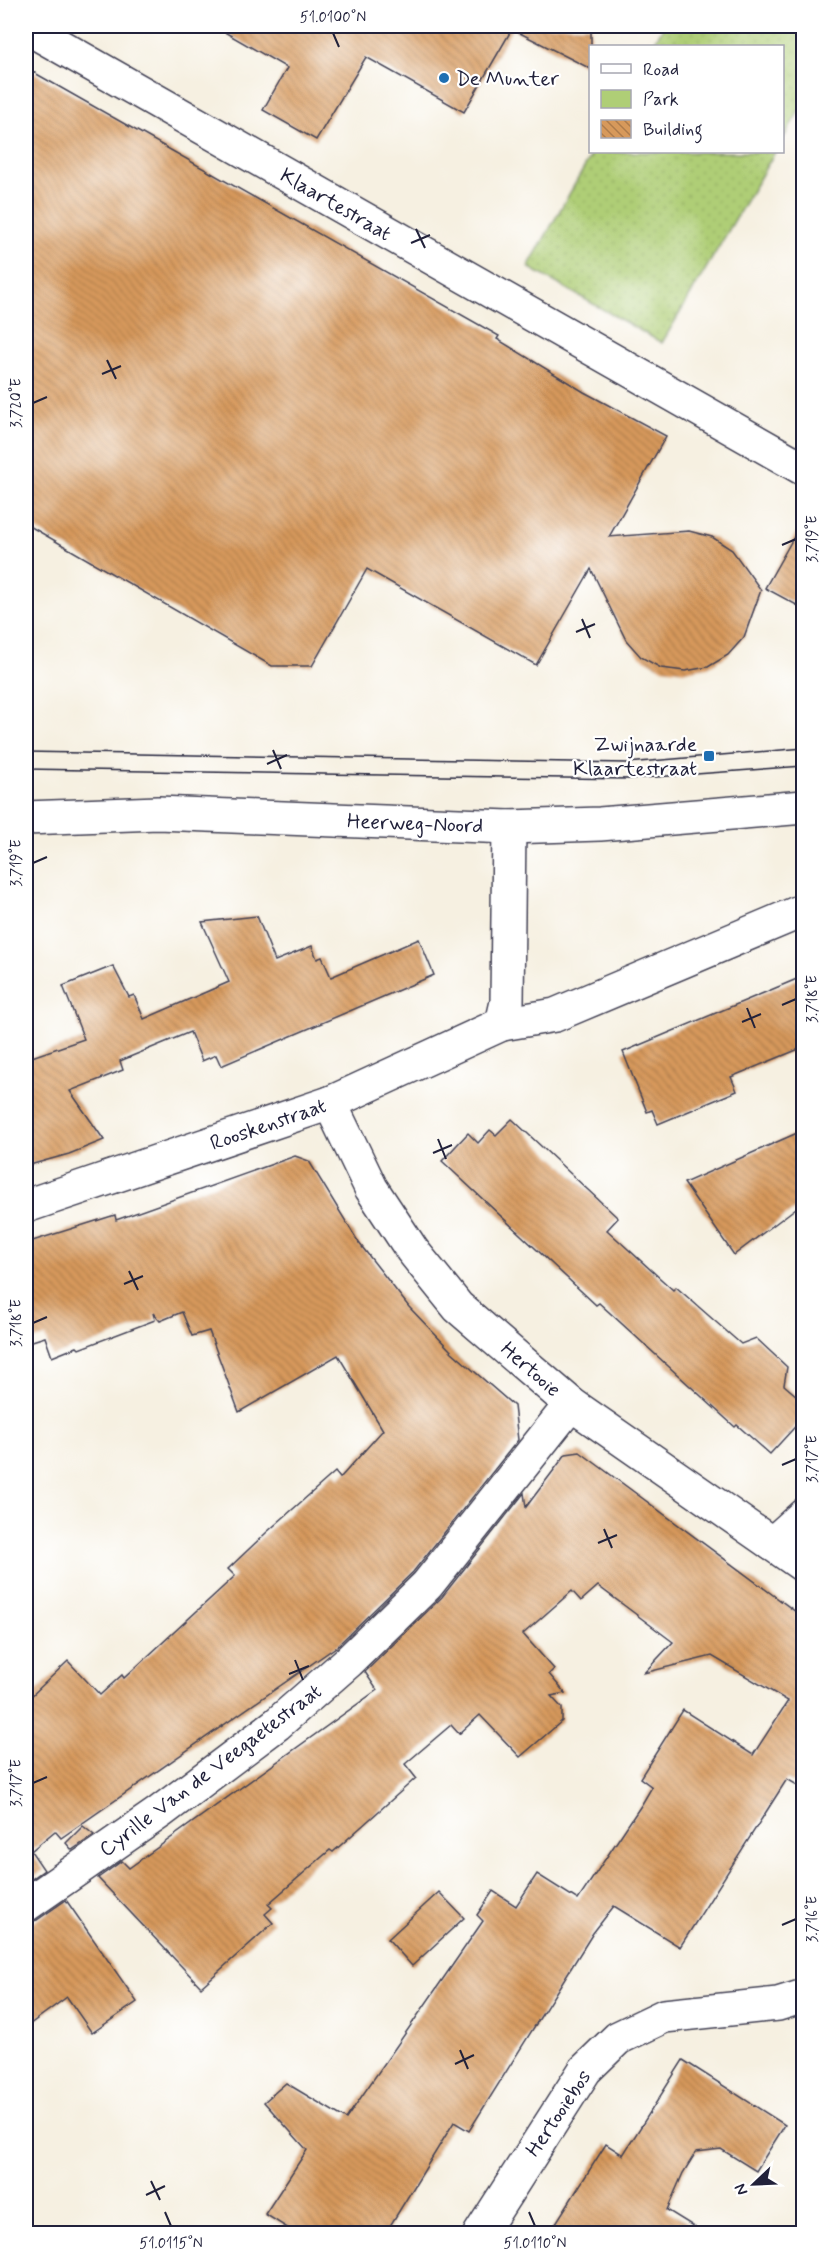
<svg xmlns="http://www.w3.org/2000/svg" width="829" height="2259" viewBox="0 0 829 2259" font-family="Mynerve,sans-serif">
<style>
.green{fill:url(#green-dots);stroke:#687858;stroke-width:1.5}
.building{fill:url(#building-back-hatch)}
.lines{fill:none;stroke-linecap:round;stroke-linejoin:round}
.minor-casing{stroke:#424154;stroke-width:36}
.minor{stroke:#fff;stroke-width:33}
.tram{stroke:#22223b;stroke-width:1.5}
.ticks{fill:none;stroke:#22223b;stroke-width:2}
.poi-dot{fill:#1f6fb2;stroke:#fff;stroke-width:2}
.labels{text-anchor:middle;stroke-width:4.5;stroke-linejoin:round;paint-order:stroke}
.poi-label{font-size:21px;fill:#22223b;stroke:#fff;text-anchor:start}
.street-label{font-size:21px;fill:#22223b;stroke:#fff}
.neatline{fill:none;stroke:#22223b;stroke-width:2}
.ticks-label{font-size:15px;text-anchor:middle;fill:#22223b}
</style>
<defs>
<pattern id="green-dots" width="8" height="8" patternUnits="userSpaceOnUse" patternTransform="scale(1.5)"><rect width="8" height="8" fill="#afce76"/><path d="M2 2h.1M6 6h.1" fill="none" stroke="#96b167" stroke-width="1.8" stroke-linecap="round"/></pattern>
<pattern id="building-back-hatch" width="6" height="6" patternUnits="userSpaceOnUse" patternTransform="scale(1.5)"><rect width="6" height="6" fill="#d7995b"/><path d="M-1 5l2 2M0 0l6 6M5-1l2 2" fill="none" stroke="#ae7c4c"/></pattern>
</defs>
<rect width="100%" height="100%" fill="#fff"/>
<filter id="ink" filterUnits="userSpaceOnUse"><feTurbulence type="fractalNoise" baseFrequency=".0167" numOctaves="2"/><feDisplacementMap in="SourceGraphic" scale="12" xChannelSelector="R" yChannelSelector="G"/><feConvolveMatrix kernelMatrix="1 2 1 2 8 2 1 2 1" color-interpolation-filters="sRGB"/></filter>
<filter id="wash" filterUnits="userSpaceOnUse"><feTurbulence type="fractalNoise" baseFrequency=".008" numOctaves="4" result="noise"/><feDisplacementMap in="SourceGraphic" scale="24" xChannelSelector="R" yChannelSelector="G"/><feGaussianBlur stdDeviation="1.35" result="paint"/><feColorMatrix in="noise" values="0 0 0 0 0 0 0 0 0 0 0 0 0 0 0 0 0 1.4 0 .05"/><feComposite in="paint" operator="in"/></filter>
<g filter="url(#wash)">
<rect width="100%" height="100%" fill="#f6f0e1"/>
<g class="green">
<polygon points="664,26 803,26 803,104 783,139 782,46 652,46"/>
<polygon points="593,152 775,152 662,343 528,267"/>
</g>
<g id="blocks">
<g class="building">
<polygon points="214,26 591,26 591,69 512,29 464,112 366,57 316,140 263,110 287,68"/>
<polygon points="26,68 499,336 497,339 584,392 666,436 609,537 689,531 712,537 732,550 761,590 744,637 728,655 708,667 685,671 661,668 641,657 626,640 591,569 536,665 367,569 312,666 272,666 26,524"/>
<polygon points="804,519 804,609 765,588"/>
<polygon points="257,916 275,961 312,946 317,959 322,957 331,977 419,939 434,975 221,1066 216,1055 202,1061 190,1032 120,1061 123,1070 70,1091 104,1140 69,1154 26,1166 26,1059 84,1039 63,986 113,966 129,997 134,995 144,1019 229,982 202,922"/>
<polygon points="804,976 804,1047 731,1077 737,1091 658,1124 652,1110 647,1112 623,1052"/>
<polygon points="512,1119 618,1218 607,1230 673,1290 676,1287 741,1344 756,1338 787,1367 784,1385 804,1402 804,1417 770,1454 737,1425 735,1427 599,1303 596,1305 442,1161 468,1133 478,1143 490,1130 496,1135"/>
<polygon points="804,1130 804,1202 734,1255 684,1183"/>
<polygon points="295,1156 309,1161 359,1243 409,1307 452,1352 514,1406 518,1440 413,1572 336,1647 61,1838 55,1831 31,1851 44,1870 26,1883 26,1701 68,1661 100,1695 122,1675 124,1678 235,1576 228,1569 267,1532 335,1472 340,1478 383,1430 338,1355 239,1412 209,1331 192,1336 182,1312 160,1321 153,1313 155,1320 79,1349 77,1347 52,1357 45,1337 26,1343 26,1243 115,1215 116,1220"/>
<polygon points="580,1452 804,1618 804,1789 787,1779 680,1947 614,1906 593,1933 469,2131 454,2122 385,2234 297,2234 265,2214 307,2150 264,2102 286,2083 346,2119 483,1921 477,1915 493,1891 516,1906 537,1874 578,1900 642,1804 652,1787 640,1778 683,1710 753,1755 788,1701 712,1656 644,1673 673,1642 598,1586 581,1601 572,1591 523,1634 554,1669 549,1674 565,1693 551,1696 562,1708 562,1721 520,1757 480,1715 459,1734 451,1725 405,1764 416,1778 333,1852 330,1850 268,1904 272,1908 265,1914 273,1923 201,1987 98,1878 122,1861 129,1868 377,1690 365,1672 442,1597 524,1493 526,1507 566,1454"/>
<polygon points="83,1826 94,1835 72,1850 66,1843"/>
<polygon points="439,1892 464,1918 412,1966 388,1939"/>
<polygon points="66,1900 137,2002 92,2033 67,1997 26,2027 26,1923 37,1920"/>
<polygon points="683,2060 785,2125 756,2171 721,2149 696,2152 683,2173 667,2210 706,2234 549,2234 606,2144 623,2155"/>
</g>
</g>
</g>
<g filter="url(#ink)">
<use href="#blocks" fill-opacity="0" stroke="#424154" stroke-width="1.5"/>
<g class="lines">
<g class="minor-casing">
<g id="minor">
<polyline points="26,27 804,469"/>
<polyline points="26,818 158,813 509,827 600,824 804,807"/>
<polyline points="502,1024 555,1015 804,910"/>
<polyline points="330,1103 371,1188 412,1250 458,1307 571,1404 804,1566"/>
<polyline points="26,1206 330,1103 502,1024 507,1002 509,827"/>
<polyline points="772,1544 804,1515"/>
<polyline points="26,1905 160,1812 277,1724 349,1661 427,1585 571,1404"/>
<polyline points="480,2234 585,2070 618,2038 664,2016 778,2004 804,1996"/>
</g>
</g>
<use href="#minor" class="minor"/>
<g class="tram">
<polyline points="26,752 627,763 804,748"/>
<polyline points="26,769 628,779 804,766"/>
</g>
</g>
</g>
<path class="ticks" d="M 333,33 L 339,47M 416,229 L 425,248M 411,243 L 430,235M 107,360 L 116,379M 102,374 L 121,366M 33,403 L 47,397M 782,545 L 796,539M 582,619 L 590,638M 576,632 L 595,624M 273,750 L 281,769M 267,764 L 287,755M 33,863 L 47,857M 782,1005 L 796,999M 747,1008 L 755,1028M 742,1022 L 761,1014M 438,1139 L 446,1159M 433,1153 L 452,1145M 129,1271 L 138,1290M 124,1284 L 143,1276M 33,1323 L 47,1317M 782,1465 L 796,1459M 604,1529 L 612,1548M 598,1543 L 617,1535M 295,1660 L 303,1680M 289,1674 L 309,1666M 33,1783 L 47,1777M 782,1925 L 796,1919M 460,2050 L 468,2069M 455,2064 L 474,2055M 151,2181 L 160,2200M 146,2195 L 165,2186M 165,2212 L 171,2226M 529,2212 L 535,2226"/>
<g class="poi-dot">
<circle cx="444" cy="78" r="6"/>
<rect x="703" y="750" width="12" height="12" rx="3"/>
</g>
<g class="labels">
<g class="poi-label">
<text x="456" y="85">De Munter</text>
<text x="697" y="751" text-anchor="end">Zwijnaarde<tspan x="697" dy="24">Klaartestraat</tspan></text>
</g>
<g class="street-label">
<text transform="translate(336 204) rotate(30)" y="7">Klaartestraat</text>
<text transform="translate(415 823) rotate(2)" y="7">Heerweg-Noord</text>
<text transform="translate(268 1124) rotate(-19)" y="7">Rooskenstraat</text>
<text transform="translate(531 1369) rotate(41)" y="7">Hertooie</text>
<text transform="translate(210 1770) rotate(-37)" y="7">Cyrille Van de Veegaetestraat</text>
<text transform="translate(558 2113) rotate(-56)" y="7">Hertooiebos</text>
</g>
</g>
<rect width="829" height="2259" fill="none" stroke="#fff" stroke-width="66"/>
<rect x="589" y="45" width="195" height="108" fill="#ffffff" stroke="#a7a7b1" stroke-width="1.5"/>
<rect x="601" y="64" width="30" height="9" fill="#ffffff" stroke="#a7a7b1" stroke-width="1.5"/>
<text x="643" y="75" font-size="18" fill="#22223b">Road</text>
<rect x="601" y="90" width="30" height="18" fill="#afce76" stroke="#a7a7b1" stroke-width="1.5"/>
<text x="643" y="105" font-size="18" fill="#22223b">Park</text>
<rect x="601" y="120" width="30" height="18" fill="url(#building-back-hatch)" stroke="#a7a7b1" stroke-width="1.5"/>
<text x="643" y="135" font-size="18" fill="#22223b">Building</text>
<g transform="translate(754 2184) rotate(247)" stroke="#ffffff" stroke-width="4.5" paint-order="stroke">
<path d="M0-4.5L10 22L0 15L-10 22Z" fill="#22223b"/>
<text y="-9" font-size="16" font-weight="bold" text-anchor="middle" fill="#22223b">N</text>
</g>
<rect x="33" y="33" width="763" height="2193" class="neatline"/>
<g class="ticks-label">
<text x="333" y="22">51.0100°N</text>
<text transform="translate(16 403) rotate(-90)" y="5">3.720°E</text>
<text transform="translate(812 539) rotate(-90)" y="5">3.719°E</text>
<text transform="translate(16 863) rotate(-90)" y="5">3.719°E</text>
<text transform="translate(812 999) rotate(-90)" y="5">3.718°E</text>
<text transform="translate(16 1323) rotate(-90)" y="5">3.718°E</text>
<text transform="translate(812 1459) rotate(-90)" y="5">3.717°E</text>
<text transform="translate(16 1783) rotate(-90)" y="5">3.717°E</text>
<text transform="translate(812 1919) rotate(-90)" y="5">3.716°E</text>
<text x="171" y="2248">51.0115°N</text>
<text x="535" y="2248">51.0110°N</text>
</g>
</svg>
